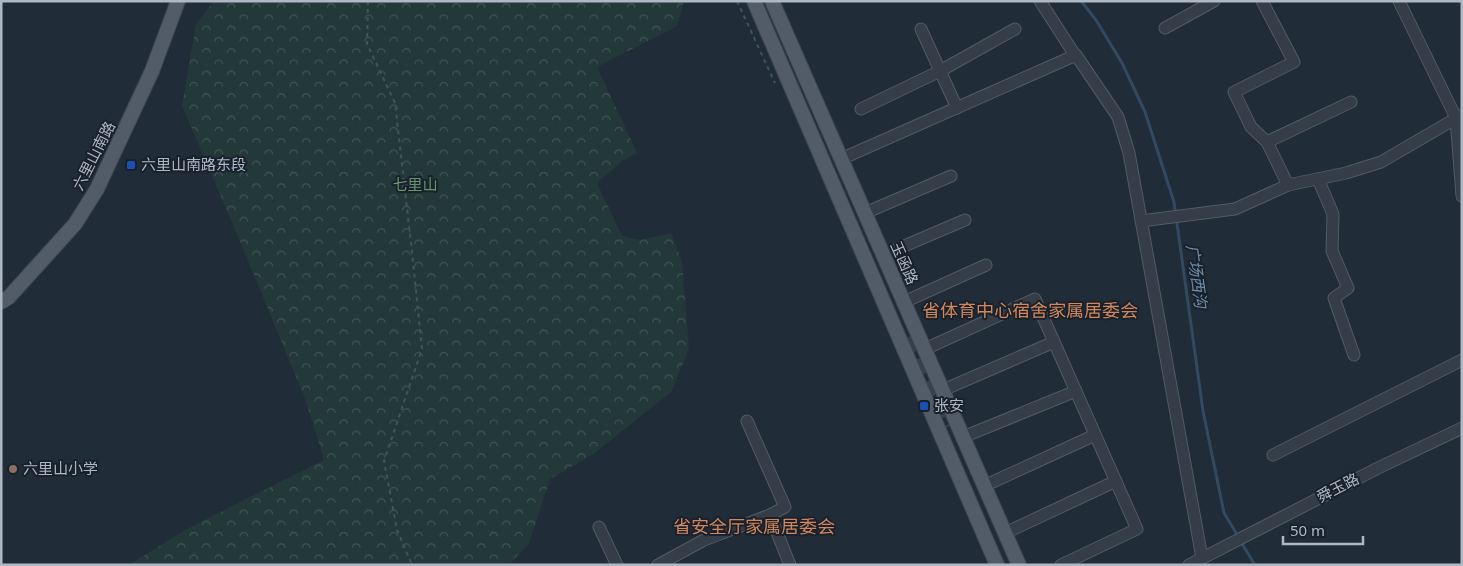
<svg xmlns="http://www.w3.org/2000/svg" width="1463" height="566" viewBox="0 0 1463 566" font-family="'Noto Sans','Noto Sans SC',sans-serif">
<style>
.forest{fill:url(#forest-crowns)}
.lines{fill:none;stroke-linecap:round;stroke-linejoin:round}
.stream{stroke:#33495f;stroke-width:3}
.highway-tunnel{stroke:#35414c;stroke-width:16;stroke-dasharray:16 8;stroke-linecap:butt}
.minor-casing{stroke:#515b66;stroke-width:13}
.major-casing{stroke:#3d4651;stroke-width:16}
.path{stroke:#405556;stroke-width:2;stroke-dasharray:4 4;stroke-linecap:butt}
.minor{stroke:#343d48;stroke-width:11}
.major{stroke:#515c68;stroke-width:14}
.transit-dot{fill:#1a4fb4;stroke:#19222c;stroke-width:2}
.education-dot{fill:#8d6e63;stroke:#19222c;stroke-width:2}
.labels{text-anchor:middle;stroke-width:4;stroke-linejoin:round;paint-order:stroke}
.street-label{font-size:15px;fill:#aeb8c5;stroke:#19222c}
.poi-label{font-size:15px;fill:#aeb8c5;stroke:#19222c;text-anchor:start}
.park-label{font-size:15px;fill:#66956d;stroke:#19222c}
.water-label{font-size:16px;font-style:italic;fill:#6e8ba9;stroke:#19222c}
.quarter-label{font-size:18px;fill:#d3865b;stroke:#19222c}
</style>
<defs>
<pattern id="forest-crowns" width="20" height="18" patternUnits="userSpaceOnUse" patternTransform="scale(1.25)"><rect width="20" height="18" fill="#233939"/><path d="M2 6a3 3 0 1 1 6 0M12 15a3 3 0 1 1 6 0" fill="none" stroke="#405454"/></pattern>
</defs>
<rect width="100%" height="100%" fill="#202c37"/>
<polygon class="forest" points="214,1 684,1 677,26 597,67 637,153 622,161 597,183 622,236 640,240 671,233 682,261 689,349 671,392 592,455 550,479 529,543 509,565 129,565 185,530 324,460 306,401 232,222 182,106 196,24"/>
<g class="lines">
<g class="stream">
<polyline points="1081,1 1096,20 1122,63 1145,112 1174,202 1203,411 1224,513 1238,536"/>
<polyline points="1241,542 1255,565"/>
</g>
<polyline class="highway-tunnel" points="906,338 945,428"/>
<g class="minor-casing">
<g id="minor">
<polyline points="1040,1 1073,52"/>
<polyline points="1262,1 1294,62 1234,92 1251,127 1267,142"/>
<polyline points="1399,1 1456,118 1462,196"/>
<polyline points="1165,28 1214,1"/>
<polyline points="921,29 957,108"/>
<polyline points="861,109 940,71 1015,29"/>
<polyline points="841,159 1076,55 1118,117 1129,153 1202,558"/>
<polyline points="1318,179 1333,214 1332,251 1348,288 1334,298 1354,355"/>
<polyline points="1288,185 1346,173 1381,162 1460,116"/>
<polyline points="865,213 951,176"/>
<polyline points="1141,221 1235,209 1288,185 1267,142 1351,102"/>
<polyline points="883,255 965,220"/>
<polyline points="904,302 986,265"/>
<polyline points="925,349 1035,299 1137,529 1061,565"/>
<polyline points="943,390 1054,342"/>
<polyline points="963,437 1076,391"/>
<polyline points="1273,455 1462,360"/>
<polyline points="984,486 1095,435"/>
<polyline points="770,515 790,565"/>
<polyline points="599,527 617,565"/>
<polyline points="1005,533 1116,481"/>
<polyline points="658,565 704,540 770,515 785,507 747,421"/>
<polyline points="1189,565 1376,469 1462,428"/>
</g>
</g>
<g class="major-casing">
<g id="major">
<polyline points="754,1 997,565"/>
<polyline points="772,1 1019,565"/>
<polyline points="1,302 9,297 75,224 97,189 152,71 178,1"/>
</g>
</g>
<g class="path">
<polyline points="368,1 367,44 395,103 412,252 422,349 384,461 397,530 412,565"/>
<polyline points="737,1 775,83"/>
</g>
<use href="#minor" class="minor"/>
<use href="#major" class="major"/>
</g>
<g class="transit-dot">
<rect x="126" y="160" width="10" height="10" rx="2.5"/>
<rect x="919" y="401" width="10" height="10" rx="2.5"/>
</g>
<circle class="education-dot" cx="13" cy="469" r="5"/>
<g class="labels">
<g class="street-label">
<text transform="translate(94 156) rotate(-63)" y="5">六里山南路</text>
<text transform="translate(904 263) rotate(66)" y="5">玉函路</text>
<text transform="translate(1338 488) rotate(-27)" y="5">舜玉路</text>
</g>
<g class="poi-label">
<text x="141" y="170">六里山南路东段</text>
<text x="934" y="411">张安</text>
<text x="23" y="474">六里山小学</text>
</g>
<g class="park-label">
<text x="415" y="190">七里山</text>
</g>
<g class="water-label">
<text transform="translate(1197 276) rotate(82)" y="6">广场西沟</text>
</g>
<g class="quarter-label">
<text x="1030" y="317">省体育中心宿舍家属居委会</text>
<text x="754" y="533">省安全厅家属居委会</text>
</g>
</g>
<rect width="1463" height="566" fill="none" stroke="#aeb8c5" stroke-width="5"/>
<path d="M1283 536v8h80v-8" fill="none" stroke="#aeb8c5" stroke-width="2.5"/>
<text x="1290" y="536" font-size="15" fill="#aeb8c5" stroke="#19222c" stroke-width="4" paint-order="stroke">50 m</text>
</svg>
